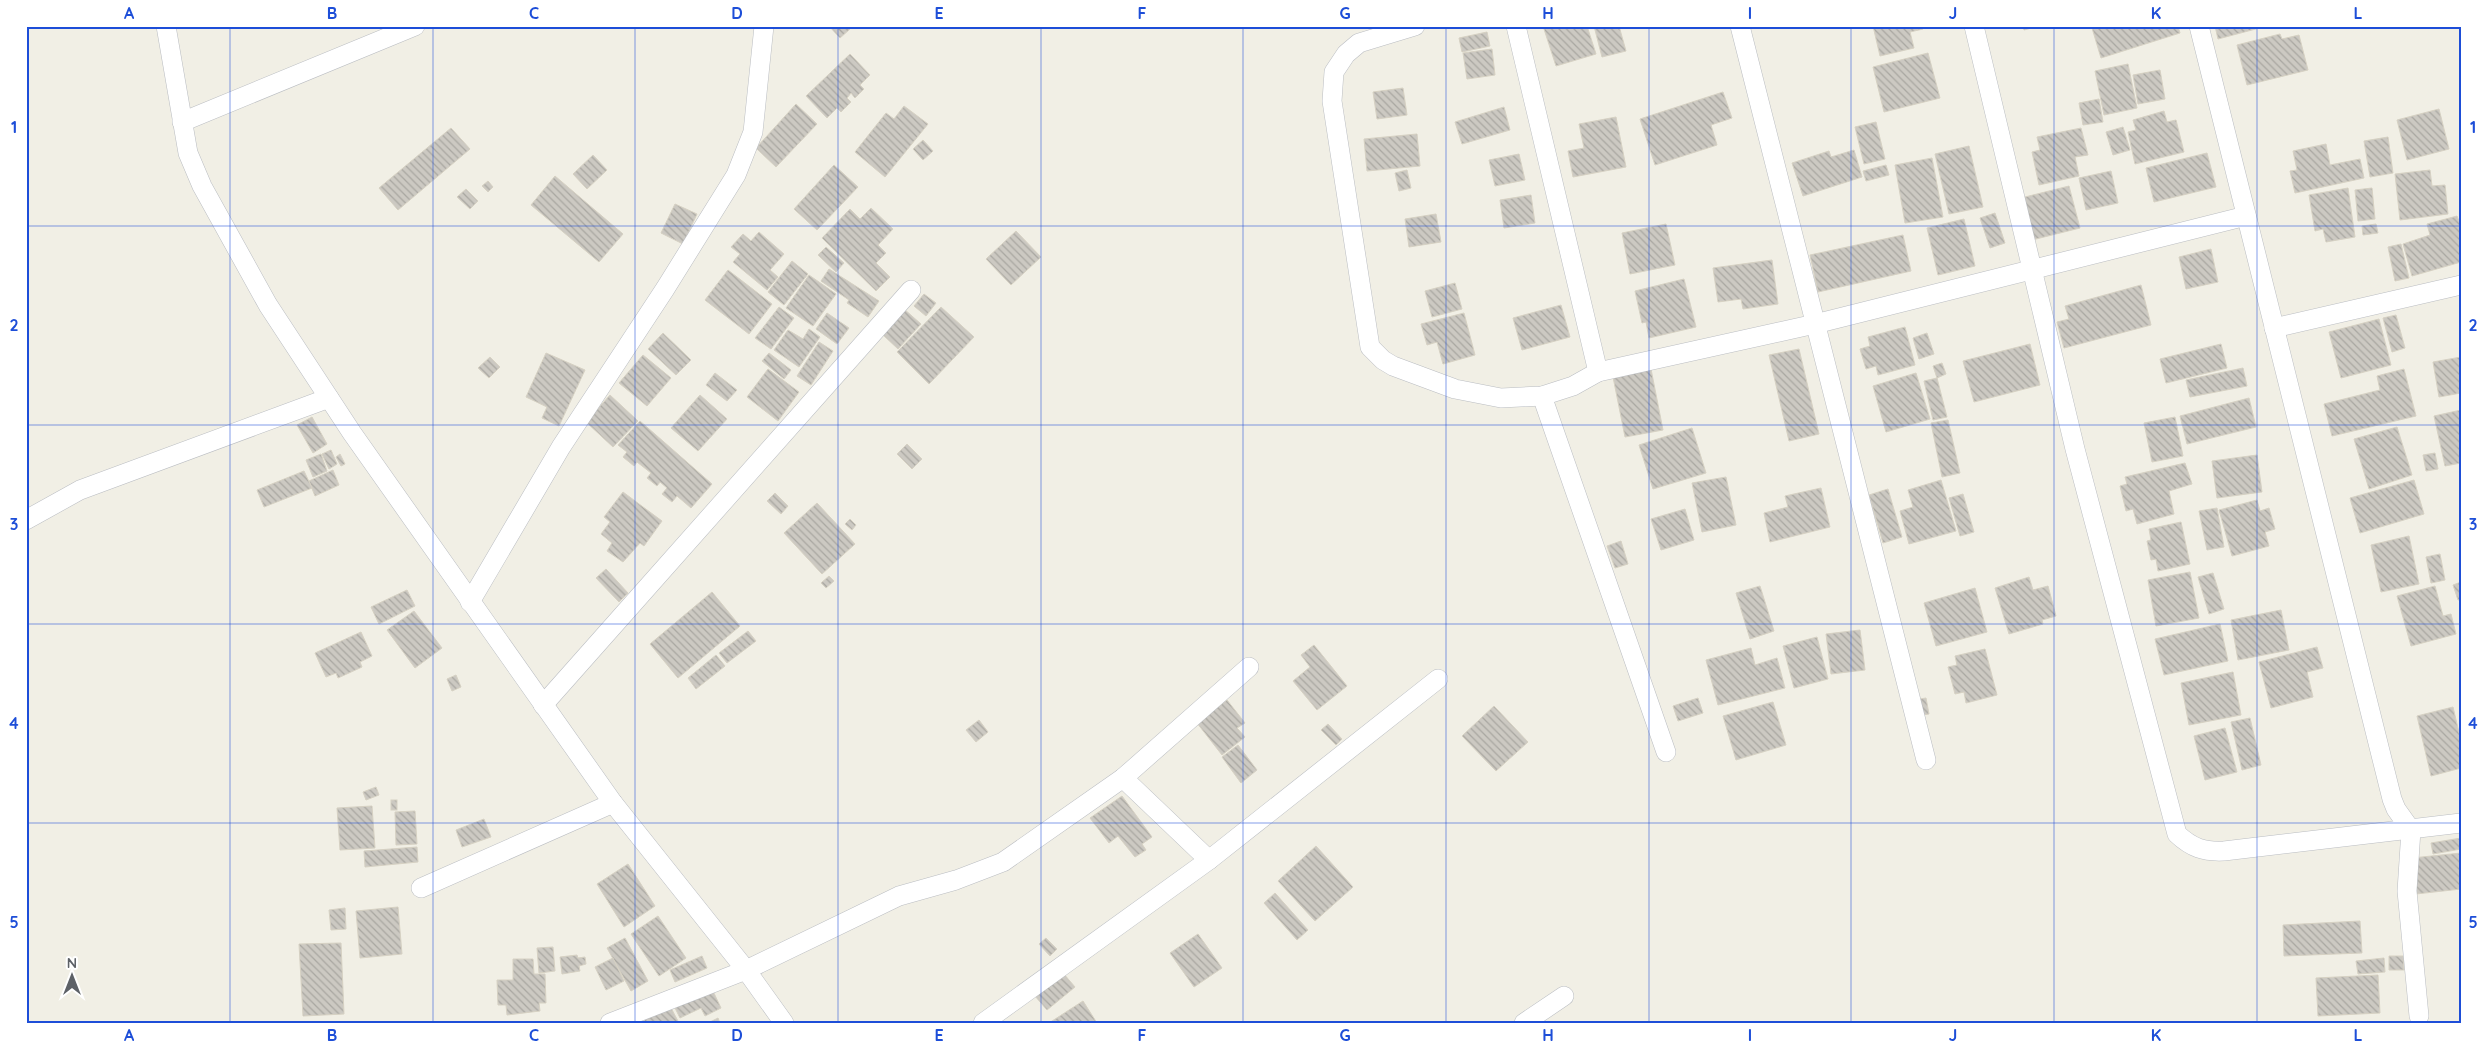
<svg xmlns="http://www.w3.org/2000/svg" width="2487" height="1049" viewBox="0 0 2487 1049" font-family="Quicksand,sans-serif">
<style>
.building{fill:url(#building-back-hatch);stroke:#d6d1c3}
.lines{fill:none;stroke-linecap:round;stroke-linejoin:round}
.street-casing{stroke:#babdc2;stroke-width:20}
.street{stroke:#fff;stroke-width:19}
.grid{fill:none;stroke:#1d4ed8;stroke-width:1;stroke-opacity:0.55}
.neatline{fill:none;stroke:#1d4ed8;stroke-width:2}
.grid-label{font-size:16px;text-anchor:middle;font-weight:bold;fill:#1d4ed8}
</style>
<defs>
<pattern id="building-back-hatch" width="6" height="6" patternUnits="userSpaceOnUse" patternTransform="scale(1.25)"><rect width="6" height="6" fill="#ccc9c2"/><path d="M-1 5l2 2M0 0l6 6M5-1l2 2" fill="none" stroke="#a9a7a1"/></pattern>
</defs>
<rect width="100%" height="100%" fill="#f1efe5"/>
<g class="building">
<polygon points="829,26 847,26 850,29 840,38"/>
<polygon points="1543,26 1587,26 1596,54 1556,66"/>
<polygon points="1594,26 1619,26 1626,51 1602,57"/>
<polygon points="1873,26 1923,26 1923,29 1910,32 1914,48 1880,56"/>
<polygon points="2023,26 2039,26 2024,30"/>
<polygon points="2096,26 2178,26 2180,33 2101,58 2092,28"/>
<polygon points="2215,26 2267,26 2218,39"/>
<polygon points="1487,32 1490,46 1462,52 1459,38"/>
<polygon points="2280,34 2282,39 2299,35 2308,70 2247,85 2237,45"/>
<polygon points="1492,49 1495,75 1467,79 1463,53"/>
<polygon points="1928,53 1940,98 1884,112 1873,67"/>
<polygon points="850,54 870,75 860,85 864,89 855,98 851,93 847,98 851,102 841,112 837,108 827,118 806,96"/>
<polygon points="2128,64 2137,108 2104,115 2095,71"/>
<polygon points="2160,70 2165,99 2138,104 2133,75"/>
<polygon points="1403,88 1407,115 1377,119 1373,92"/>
<polygon points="1723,92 1732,118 1711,125 1717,145 1655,165 1640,119"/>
<polygon points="2099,99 2103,122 2083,125 2079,103"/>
<polygon points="796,104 817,124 776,167 756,148"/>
<polygon points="904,106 928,124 885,177 855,152 886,113 894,119"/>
<polygon points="1504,107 1510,130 1462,144 1455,122"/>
<polygon points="2439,109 2449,149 2407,160 2397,120"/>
<polygon points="2164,111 2167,122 2176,120 2184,152 2135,164 2128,132 2136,130 2133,120"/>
<polygon points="1616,117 1626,167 1573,177 1568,151 1584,148 1579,124"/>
<polygon points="1876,122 1885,159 1864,164 1855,127"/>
<polygon points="2123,127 2130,150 2113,155 2106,132"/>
<polygon points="451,128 470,149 398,210 379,188"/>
<polygon points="2081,128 2088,155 2075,157 2079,176 2039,185 2032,152 2040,150 2037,137"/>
<polygon points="1417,134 1420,166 1367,171 1364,139"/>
<polygon points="2388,137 2393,173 2370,177 2364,141"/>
<polygon points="923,140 933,151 923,160 913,149"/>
<polygon points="2326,144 2330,165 2360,159 2364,178 2295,193 2290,171 2297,170 2293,151"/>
<polygon points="1969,146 1983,207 1949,214 1935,154"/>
<polygon points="1854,150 1862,177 1803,196 1792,163 1829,151 1831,157"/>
<polygon points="2207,153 2216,187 2154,202 2146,168"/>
<polygon points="1519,154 1525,180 1495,186 1489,160"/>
<polygon points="593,155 607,170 587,189 573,174"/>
<polygon points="1932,158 1943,217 1905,223 1895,165"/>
<polygon points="834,165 858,187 817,230 794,209"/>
<polygon points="1886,165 1889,175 1866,181 1863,171"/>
<polygon points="1407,170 1411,188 1399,191 1395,173"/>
<polygon points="2430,170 2432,186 2445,185 2448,214 2400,220 2395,174"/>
<polygon points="2111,171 2118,203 2086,210 2079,178"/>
<polygon points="555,176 623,234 599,262 531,205"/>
<polygon points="488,181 493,187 488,192 482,186"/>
<polygon points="2069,186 2080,228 2032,240 2021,198"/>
<polygon points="2348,188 2355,237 2326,242 2323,229 2315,231 2309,195"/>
<polygon points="2372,188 2375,219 2358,221 2355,190"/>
<polygon points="466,189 478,201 470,209 457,197"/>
<polygon points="1531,195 1535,223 1504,228 1500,200"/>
<polygon points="675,204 697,214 683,244 661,233"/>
<polygon points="871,208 893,229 878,245 886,253 876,263 890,277 876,291 822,238 850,209 860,219"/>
<polygon points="1995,213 2005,243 1990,248 1980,218"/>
<polygon points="1436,214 1441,242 1409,247 1405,219"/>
<polygon points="2457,216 2461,226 2461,262 2412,276 2403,244 2430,235 2427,224"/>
<polygon points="1964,219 1975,266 1938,275 1927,228"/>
<polygon points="1666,224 1675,265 1630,274 1622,233"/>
<polygon points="2376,224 2378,233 2363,235 2362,226"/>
<polygon points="1016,231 1041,257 1011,285 986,259"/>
<polygon points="759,232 784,254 770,270 778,277 767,290 733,262 740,254 731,247 743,234 751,241"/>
<polygon points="1903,235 1911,271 1818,292 1810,255"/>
<polygon points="2401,244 2409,278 2395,281 2388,247"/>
<polygon points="826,247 844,263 836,272 818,255"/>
<polygon points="2211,249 2218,282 2186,289 2179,257"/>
<polygon points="1772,260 1778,304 1743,309 1741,299 1718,302 1713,268"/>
<polygon points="792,261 808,274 784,305 768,292"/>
<polygon points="829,269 879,301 868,317 847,303 849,300 821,281"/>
<polygon points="728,270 772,304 749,334 705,300"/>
<polygon points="809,275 836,294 813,326 786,308"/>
<polygon points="1684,279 1696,327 1649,338 1646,322 1642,323 1635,291"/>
<polygon points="1455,283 1462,309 1432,317 1425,291"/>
<polygon points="2141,285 2151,325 2064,348 2057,322 2069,319 2065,306"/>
<polygon points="924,294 936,303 926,316 914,306"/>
<polygon points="1561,305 1570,337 1522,350 1513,318"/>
<polygon points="779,307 794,318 771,349 755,338"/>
<polygon points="941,307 974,337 929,384 897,352"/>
<polygon points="904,309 921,324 898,349 881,333"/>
<polygon points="827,313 849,328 837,344 816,329"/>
<polygon points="1464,313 1475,355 1443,364 1437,342 1427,345 1421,324"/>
<polygon points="2396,315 2405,348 2392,352 2383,318"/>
<polygon points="2379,319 2391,365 2341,378 2329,332"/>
<polygon points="1905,327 1915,365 1878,375 1876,366 1866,369 1860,349 1870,346 1868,337"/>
<polygon points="809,329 820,337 799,367 774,350 788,330 803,339"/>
<polygon points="663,333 691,360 676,375 648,349"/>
<polygon points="1927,333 1934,354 1919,359 1913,338"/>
<polygon points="819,342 833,351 811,385 797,376"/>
<polygon points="2030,344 2040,385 1974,402 1963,361"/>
<polygon points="2221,344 2227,368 2166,383 2160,359"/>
<polygon points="1799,349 1819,434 1789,441 1769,355"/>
<polygon points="546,353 585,370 559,426 542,418 547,407 526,397"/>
<polygon points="769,353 791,370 784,379 762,361"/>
<polygon points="643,355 671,378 647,406 619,383"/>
<polygon points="490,357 500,367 489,378 478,368"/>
<polygon points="2461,357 2461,393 2439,397 2433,362"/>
<polygon points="1942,363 1946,374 1937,378 1933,366"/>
<polygon points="2243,368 2247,386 2190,397 2186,380"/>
<polygon points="768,369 799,392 778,421 747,397"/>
<polygon points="1651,369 1663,430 1625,437 1613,377"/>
<polygon points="2404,369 2416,416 2332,436 2324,404 2380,390 2377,376"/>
<polygon points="715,373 737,390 727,401 706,385"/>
<polygon points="1916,373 1930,419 1886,432 1873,386"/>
<polygon points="1937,378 1947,417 1933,420 1924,381"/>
<polygon points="610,395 638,421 613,447 586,422"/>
<polygon points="700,395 727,419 698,451 671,428"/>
<polygon points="2249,398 2256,427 2187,444 2180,416"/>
<polygon points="2461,410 2461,463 2445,466 2434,416"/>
<polygon points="312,417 327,444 313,453 297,425"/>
<polygon points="2175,417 2183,456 2152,462 2144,423"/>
<polygon points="1948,420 1960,473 1942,477 1931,423"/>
<polygon points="640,421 712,484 691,508 677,496 672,502 662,494 667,488 660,482 657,486 647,478 651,473 637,462 634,466 623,457 627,452 618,445"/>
<polygon points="2397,427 2412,475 2369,489 2354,439"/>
<polygon points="1692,428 1706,473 1653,489 1639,445"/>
<polygon points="907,444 922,459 912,469 897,454"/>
<polygon points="331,450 337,464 329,469 322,454"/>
<polygon points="2435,453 2438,469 2426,471 2423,455"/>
<polygon points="321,454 327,471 313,477 306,460"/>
<polygon points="340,454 345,464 341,466 336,457"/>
<polygon points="2257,455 2262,492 2217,498 2212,461"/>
<polygon points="2185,463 2192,484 2169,491 2174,514 2137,524 2133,509 2126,511 2120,486 2127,484 2125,477"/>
<polygon points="333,470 339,485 315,496 309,481"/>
<polygon points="304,471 312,488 264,507 257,490"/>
<polygon points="1726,477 1736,525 1702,532 1692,483"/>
<polygon points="1941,480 1956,531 1909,544 1900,511 1913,507 1908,490"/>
<polygon points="2414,480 2424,514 2360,533 2350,498"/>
<polygon points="1821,488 1830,527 1770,542 1764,513 1788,507 1785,496"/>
<polygon points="1888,489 1902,537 1883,543 1869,495"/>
<polygon points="623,492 662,521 644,546 640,543 623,562 607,551 612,543 601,534 610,522 604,517"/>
<polygon points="775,493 788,506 781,514 767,501"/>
<polygon points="1963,494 1974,532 1960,536 1949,498"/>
<polygon points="2257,500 2260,511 2269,508 2275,529 2265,532 2269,546 2232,556 2219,510"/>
<polygon points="817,503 855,544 822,574 784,533"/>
<polygon points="2217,508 2224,547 2207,550 2199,511"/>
<polygon points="1685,509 1694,540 1661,550 1651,519"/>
<polygon points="850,519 856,525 852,530 845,524"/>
<polygon points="2181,522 2190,564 2158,571 2156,559 2151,560 2147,541 2151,540 2149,529"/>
<polygon points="2409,536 2419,584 2381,592 2371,545"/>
<polygon points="1621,541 1628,564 1615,568 1607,546"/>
<polygon points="2440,554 2445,580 2431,583 2426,557"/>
<polygon points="606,569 628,593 619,602 596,578"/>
<polygon points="2190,572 2199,618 2156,626 2148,580"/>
<polygon points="2213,573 2224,609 2209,614 2198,577"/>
<polygon points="829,576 834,581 826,588 821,583"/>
<polygon points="2029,577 2033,590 2048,586 2056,616 2042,620 2043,624 2009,634 1995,588"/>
<polygon points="2461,582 2461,600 2458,600 2453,585"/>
<polygon points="1760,586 1774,631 1750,639 1736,593"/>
<polygon points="2435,586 2443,616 2451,614 2456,634 2411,646 2397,596"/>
<polygon points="1975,588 1987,632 1936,646 1924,603"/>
<polygon points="407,590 415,606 379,624 371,607"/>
<polygon points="712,592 740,626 678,678 650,644"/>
<polygon points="2281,610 2289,650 2238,660 2231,620"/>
<polygon points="414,611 442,648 415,668 387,630"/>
<polygon points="2220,624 2228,661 2164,675 2155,639"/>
<polygon points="1860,630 1865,670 1831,674 1826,634"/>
<polygon points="748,631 756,641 727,663 719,653"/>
<polygon points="361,632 372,656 360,662 362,667 338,678 336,673 326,677 315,653"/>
<polygon points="1817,637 1828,679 1794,688 1783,646"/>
<polygon points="1314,645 1347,686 1317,710 1293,681 1310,667 1301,655"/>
<polygon points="2317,647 2323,668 2307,672 2313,697 2271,708 2259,662"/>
<polygon points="1751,648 1755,665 1777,658 1785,688 1718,705 1706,660"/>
<polygon points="1985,649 1997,695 1966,703 1964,692 1955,694 1948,667 1957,665 1955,656"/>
<polygon points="716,655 725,666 696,689 688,678"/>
<polygon points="2233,672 2241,715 2189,725 2181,683"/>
<polygon points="456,675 461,687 452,691 447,679"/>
<polygon points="1698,698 1703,713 1678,721 1673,706"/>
<polygon points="1926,698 1929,714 1917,716 1914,700"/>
<polygon points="1227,700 1245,723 1237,728 1245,737 1222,755 1197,723"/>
<polygon points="1773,702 1786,745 1736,760 1723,716"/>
<polygon points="1494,706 1528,742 1496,771 1462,736"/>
<polygon points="2453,707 2461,741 2461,768 2431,776 2417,716"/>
<polygon points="2250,718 2261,765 2242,770 2231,722"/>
<polygon points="979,720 988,732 976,742 966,730"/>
<polygon points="1328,724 1342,739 1336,745 1321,730"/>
<polygon points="2225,728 2237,772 2205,780 2194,736"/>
<polygon points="1238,745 1257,770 1241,783 1222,757"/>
<polygon points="376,787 379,795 366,800 363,792"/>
<polygon points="1122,796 1152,837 1142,844 1146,850 1135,857 1118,836 1109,843 1090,818"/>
<rect x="391" y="800" width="6" height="10"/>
<polygon points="372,806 375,848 340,850 337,808"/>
<polygon points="415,811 417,844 396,845 395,812"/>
<polygon points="484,819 491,837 462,847 456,830"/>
<polygon points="2461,838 2461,849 2433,854 2431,843"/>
<polygon points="1316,846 1353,887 1315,921 1278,881"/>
<polygon points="417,847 418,862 365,867 364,851"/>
<polygon points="2461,853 2461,889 2416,894 2412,858"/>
<polygon points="628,864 655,906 624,927 597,884"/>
<polygon points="1275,893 1308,930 1297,940 1264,903"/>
<polygon points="398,907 402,954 360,958 356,911"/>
<polygon points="345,908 346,929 331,930 329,910"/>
<polygon points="658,916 686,958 659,976 631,934"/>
<polygon points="2360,921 2362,953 2284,956 2283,925"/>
<polygon points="1198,934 1222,968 1194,987 1170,953"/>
<polygon points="625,938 648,981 631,991 607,948"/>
<polygon points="1046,938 1057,949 1050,956 1039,944"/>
<polygon points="341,943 344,1014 303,1016 299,944"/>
<polygon points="553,947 555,971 539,973 537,948"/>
<polygon points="577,955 578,958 585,957 586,964 579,966 580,971 562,974 560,957"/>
<polygon points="702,956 707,968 675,982 670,970"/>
<polygon points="2389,956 2403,956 2404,970 2389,970"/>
<polygon points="613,958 624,981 606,990 595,967"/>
<polygon points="2384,958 2385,972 2358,974 2356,961"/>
<polygon points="513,959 533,959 534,974 545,974 546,1003 539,1003 540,1011 507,1015 506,1005 498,1005 497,980 513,980"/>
<polygon points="1063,973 1075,987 1047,1010 1035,996"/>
<polygon points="2378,975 2380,1013 2318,1016 2316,978"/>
<polygon points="712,989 721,1008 705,1016 701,1008 680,1018 675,1008"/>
<polygon points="1083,1001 1097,1023 1049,1023"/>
<polygon points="670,1006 679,1023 646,1023 644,1020"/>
<polygon points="718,1018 720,1023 708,1023"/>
</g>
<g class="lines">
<g class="street-casing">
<g id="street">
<polyline points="166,26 188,153 202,186 268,305 352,433 613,803 746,970 784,1023"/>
<polyline points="1415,26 1359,43 1346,54 1334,72 1332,101 1370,347 1383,360 1393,366 1455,389 1501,398 1542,396 1573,386 1598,372 1815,324 2246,216"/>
<polyline points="1516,26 1598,372"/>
<polyline points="1740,26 1926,760"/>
<path d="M 1974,26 L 2075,449 L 2177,834 C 2192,848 2204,852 2224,851 L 2461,823"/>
<polyline points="2199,26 2392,799 2396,809 2411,830 2407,891 2419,1016"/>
<polyline points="182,122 415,26"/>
<polyline points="2274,328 2461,285"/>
<polyline points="1542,396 1666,752"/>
<polyline points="26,520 80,490 329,398"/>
<polyline points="470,602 561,447 665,289 736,175 753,132 764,26"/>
<polyline points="543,705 911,290"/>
<polyline points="1123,778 1209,860"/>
<polyline points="421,888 613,803"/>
<polyline points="610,1023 746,970 899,896 956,880 1003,862 1123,778 1249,667"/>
<polyline points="983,1023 1209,860 1438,679"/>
<polyline points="1524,1023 1564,996"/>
</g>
</g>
<use href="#street" class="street"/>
</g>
<path class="grid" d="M 230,26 L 230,1023M 433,26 L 433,1023M 635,26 L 635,1023M 838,26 L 838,1023M 1041,26 L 1041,1023M 1243,26 L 1243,1023M 1446,26 L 1446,1023M 1649,26 L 1649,1023M 1851,26 L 1851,1023M 2054,26 L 2054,1023M 2257,26 L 2257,1023M 26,226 L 2461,226M 26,425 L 2461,425M 26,624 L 2461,624M 26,823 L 2461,823"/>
<rect width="2487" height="1049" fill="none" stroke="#ffffff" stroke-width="55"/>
<g transform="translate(72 976)" stroke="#ffffff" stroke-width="4" paint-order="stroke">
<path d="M0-4L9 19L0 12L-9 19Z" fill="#5d6167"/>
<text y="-8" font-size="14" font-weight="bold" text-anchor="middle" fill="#5d6167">N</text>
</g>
<rect x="28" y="28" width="2432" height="994" class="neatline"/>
<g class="grid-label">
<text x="129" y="19">A</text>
<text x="332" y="19">B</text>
<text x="534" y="19">C</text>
<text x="737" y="19">D</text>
<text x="939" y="19">E</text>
<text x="1142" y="19">F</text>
<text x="1345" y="19">G</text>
<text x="1548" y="19">H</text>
<text x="1750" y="19">I</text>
<text x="1953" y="19">J</text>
<text x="2156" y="19">K</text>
<text x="2358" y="19">L</text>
<text x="14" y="133">1</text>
<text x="2473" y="133">1</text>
<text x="14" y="331">2</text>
<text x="2473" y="331">2</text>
<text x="14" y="530">3</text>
<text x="2473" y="530">3</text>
<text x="14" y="729">4</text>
<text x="2473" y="729">4</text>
<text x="14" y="928">5</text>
<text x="2473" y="928">5</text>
<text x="129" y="1041">A</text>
<text x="332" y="1041">B</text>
<text x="534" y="1041">C</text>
<text x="737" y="1041">D</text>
<text x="939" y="1041">E</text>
<text x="1142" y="1041">F</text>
<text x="1345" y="1041">G</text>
<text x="1548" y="1041">H</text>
<text x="1750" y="1041">I</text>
<text x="1953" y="1041">J</text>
<text x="2156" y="1041">K</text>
<text x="2358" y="1041">L</text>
</g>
</svg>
